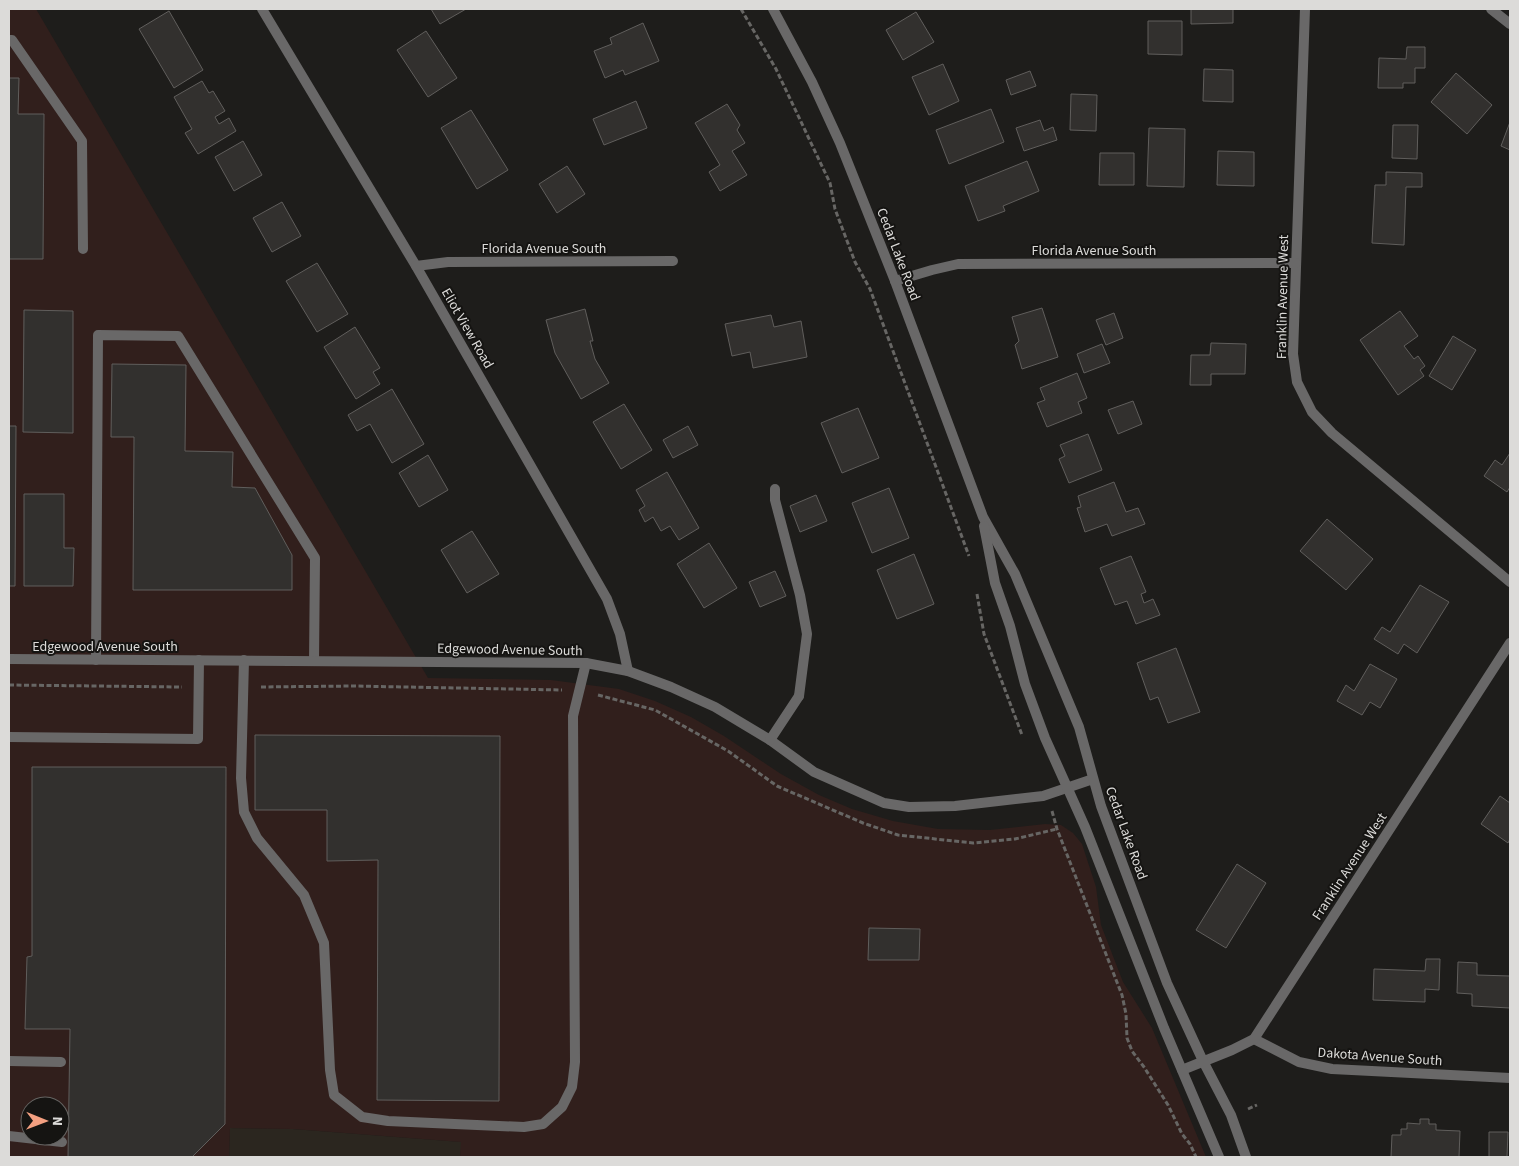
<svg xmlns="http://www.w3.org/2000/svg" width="1519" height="1166" viewBox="0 0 1519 1166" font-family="'Source Sans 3',sans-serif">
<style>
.built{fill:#2b261f}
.industrial{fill:#311f1c;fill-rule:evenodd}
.building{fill:#32302e;stroke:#605e5c}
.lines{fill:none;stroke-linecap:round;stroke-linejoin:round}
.path{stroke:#676664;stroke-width:3;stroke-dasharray:5 2.5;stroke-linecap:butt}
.service{stroke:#696868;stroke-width:10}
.minor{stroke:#696868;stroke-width:10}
.tertiary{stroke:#696868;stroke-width:10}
.labels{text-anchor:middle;stroke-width:4;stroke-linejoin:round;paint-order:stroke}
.street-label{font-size:14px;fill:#dcdbd9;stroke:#151412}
</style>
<rect width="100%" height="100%" fill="#1e1d1b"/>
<polygon class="built" points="230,1128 293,1129 462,1142 460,1157 229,1157"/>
<path class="industrial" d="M 9,9 L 36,9 L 428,678 L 551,680 L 619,689 L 655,701 L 691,717 L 724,736 L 781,774 L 819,795 L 852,809 L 893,821 L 938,829 L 990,830 L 1045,824 L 1061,825 L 1073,833 L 1082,844 L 1096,887 L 1101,925 L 1123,982 L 1152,1028 L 1206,1157 L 460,1157 L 461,1142 L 293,1129 L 230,1128 L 229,1157 L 9,1157 ZM 30,1106 L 60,1106 L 60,1136 L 30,1136 Z"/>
<g class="building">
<polygon points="431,9 466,9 440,24"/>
<polygon points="1191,9 1233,9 1233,23 1191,24"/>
<polygon points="169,11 203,70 174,88 139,29"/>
<polygon points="916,12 934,42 903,60 886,30"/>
<polygon points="1148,21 1182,21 1182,55 1148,54"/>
<polygon points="643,23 659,61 625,75 623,70 605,78 594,51 612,44 610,38"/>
<polygon points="426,31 457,78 428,97 397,50"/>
<polygon points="1407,47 1425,47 1425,68 1415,68 1415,83 1403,83 1403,88 1378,88 1379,58 1406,59"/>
<polygon points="943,64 959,101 929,115 912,77"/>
<polygon points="1204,69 1233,70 1233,102 1203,101"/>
<polygon points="1030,71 1036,86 1011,95 1006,80"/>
<polygon points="1456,73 1492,105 1467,134 1431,102"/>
<polygon points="9,78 19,78 18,114 44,114 43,259 9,259"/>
<polygon points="202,81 209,93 213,91 225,111 215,117 219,124 229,118 236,131 198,154 185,133 192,129 174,97"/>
<polygon points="1071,94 1097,95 1096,131 1070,130"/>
<polygon points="636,101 647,128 604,145 593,119"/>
<polygon points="727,104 740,125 737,130 745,143 732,151 747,175 720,191 709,172 720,165 695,123"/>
<polygon points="991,109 1004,142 949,164 936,130"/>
<polygon points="471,110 508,170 477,189 441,128"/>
<polygon points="1040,120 1044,131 1053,127 1057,140 1024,151 1016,128"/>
<polygon points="1510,122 1510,150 1501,146"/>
<polygon points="1393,125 1418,125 1417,159 1392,158"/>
<polygon points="1149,128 1185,129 1184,187 1147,186"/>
<polygon points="243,141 262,175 234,191 215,157"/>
<polygon points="1218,151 1254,152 1254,186 1217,185"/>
<polygon points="1100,153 1134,153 1134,185 1099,185"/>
<polygon points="1027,161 1039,191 1003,206 1005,211 978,221 965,186"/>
<polygon points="567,166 585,194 557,213 539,184"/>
<polygon points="1386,172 1422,173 1422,187 1406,187 1404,245 1372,243 1375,185 1386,185"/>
<polygon points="282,202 301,236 272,252 253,218"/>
<polygon points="317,263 348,314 317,332 286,281"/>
<polygon points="1042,308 1058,357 1022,369 1015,345 1019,341 1012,317"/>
<polygon points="585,309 593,341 590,341 595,359 609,383 581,399 555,353 546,320"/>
<polygon points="24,310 73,311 73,433 23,432"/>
<polygon points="1400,311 1418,336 1404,346 1414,359 1418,356 1425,366 1420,370 1424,376 1398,395 1360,340"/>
<polygon points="1114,313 1123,338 1106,345 1096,320"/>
<polygon points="771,315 774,327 801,321 807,357 753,368 750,352 732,356 725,324"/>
<polygon points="355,327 380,368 373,372 380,384 356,399 324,347"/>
<polygon points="1453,336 1476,350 1452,390 1429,376"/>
<polygon points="1211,343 1246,344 1245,374 1211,374 1211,385 1190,385 1191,355 1210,355"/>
<polygon points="1102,344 1110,363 1084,373 1077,354"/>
<polygon points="112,364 186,365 185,451 233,452 232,487 255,488 292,555 292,590 133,590 134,437 111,437"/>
<polygon points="1077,373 1087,398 1078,402 1082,413 1047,427 1037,403 1045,400 1040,388"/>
<polygon points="392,389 424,444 392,463 370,424 357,431 348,415"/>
<polygon points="1133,401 1142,424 1118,434 1108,410"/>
<polygon points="624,404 652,450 621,469 593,422"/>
<polygon points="858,408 879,458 842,473 821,423"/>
<polygon points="9,426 16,426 15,586 9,586"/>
<polygon points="688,426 698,445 673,458 663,440"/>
<polygon points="1088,434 1102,470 1069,483 1059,459 1065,456 1060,445"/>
<polygon points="1510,453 1510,487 1507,492 1484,476 1495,460 1502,465"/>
<polygon points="428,455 448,490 419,507 399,473"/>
<polygon points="667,472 699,528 679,540 670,526 661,531 653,517 645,522 639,510 645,506 636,490"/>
<polygon points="1114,482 1126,512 1138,508 1145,524 1112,536 1107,524 1085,532 1077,508 1081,507 1078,496"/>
<polygon points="889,488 909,538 872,553 852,503"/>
<polygon points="24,494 64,494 64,548 74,548 73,586 24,586"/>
<polygon points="816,495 827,521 800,532 790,506"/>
<polygon points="1327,519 1373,559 1346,590 1300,551"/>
<polygon points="472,531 499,574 467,593 441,550"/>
<polygon points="709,543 737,588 704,608 677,564"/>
<polygon points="914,554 934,604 897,619 877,570"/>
<polygon points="1131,556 1146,592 1141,594 1144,603 1153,599 1160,615 1136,624 1127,601 1115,605 1100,568"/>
<polygon points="775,571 786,596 760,607 749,582"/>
<polygon points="1420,585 1449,602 1417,653 1404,644 1398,654 1374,639 1382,627 1390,632"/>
<polygon points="1176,648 1200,712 1168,723 1158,697 1150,700 1137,663"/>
<polygon points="1370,664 1397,679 1380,708 1370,702 1362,715 1337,701 1346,685 1354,691"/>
<polygon points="255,735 500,736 499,1101 377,1100 378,860 327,861 327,810 255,810"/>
<polygon points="32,767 226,767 225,1124 192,1157 68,1157 70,1029 25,1029 27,957 32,956"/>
<polygon points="1500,796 1510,803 1510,839 1508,843 1481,824"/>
<polygon points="1237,864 1266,883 1226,948 1196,930"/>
<polygon points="869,928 920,929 919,960 868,960"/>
<polygon points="1426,959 1440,959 1439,990 1425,989 1425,1002 1373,1000 1374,969 1425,971"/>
<polygon points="1458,962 1477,963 1477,975 1510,976 1510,1008 1472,1006 1472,994 1457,993"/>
<polygon points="1420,1119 1429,1119 1429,1124 1436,1124 1436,1130 1460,1131 1459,1157 1391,1157 1392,1135 1401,1135 1401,1129 1407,1129 1407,1123 1420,1124"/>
<polygon points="1489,1132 1508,1132 1507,1157 1489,1157"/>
</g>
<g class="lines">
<g class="path">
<polyline points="741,9 776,69 830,183 835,209 855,262 870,289 969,556"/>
<polyline points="977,594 984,634 1022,735"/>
<polyline points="9,685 182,687"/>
<polyline points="261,687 353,686 562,690"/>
<polyline points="598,695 655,710 728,751 777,786 863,823 898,835 973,843 1015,839 1057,829"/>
<polyline points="1052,811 1057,829 1122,995 1126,1014 1127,1038 1132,1051 1144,1067 1168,1105 1182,1134 1190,1144 1196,1157"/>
<polyline points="1248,1109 1257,1105"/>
</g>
<g class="service">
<polyline points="9,40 12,40 82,141 83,249"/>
<polyline points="775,489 775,500 800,595 807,634 799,696"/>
<polyline points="96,660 98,335 178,336 315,558 314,661"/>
<polyline points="244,660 241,778 244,812 257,838 304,895 324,943 330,1070 334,1095 362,1117 388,1121 524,1127 543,1124 562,1107 572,1087 575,1062 573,716 586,663"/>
<polyline points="9,737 198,739 199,660"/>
<polyline points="9,1061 61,1062"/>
<polyline points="9,1136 62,1142"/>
</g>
<g class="minor">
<polyline points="262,9 416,266 607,599 620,634 628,671"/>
<polyline points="1305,9 1293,354 1297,382 1312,412 1332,433 1510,582"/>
<polyline points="1491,9 1510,24"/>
<polyline points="416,266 448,262 673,261"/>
<polyline points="895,281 932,270 958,264 1296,263"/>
<polyline points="9,659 586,663 628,671 671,687 715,707 770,740 814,772 884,803 909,807 955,806 1043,796 1093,779"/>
<polyline points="770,740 799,696"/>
<polyline points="1254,1039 1299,1062 1332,1069 1510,1078"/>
<polyline points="1182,1070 1232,1050 1254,1039 1510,643"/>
</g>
<g class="tertiary">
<polyline points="773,9 812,82 840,143 895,281 983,517 1015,574 1079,727 1101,806 1167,983 1203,1061 1231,1115 1246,1157"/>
<polyline points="984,526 995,583 1010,626 1025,684 1045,738 1085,827 1164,1028 1219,1157"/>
</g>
</g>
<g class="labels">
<g class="street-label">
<text x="544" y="253">Florida Avenue South</text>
<text x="1094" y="255">Florida Avenue South</text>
<text transform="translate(899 254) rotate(69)" y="5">Cedar Lake Road</text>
<text transform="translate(1282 297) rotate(-89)" y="5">Franklin Avenue West</text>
<text transform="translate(468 328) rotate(60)" y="5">Eliot View Road</text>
<text x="105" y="651">Edgewood Avenue South</text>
<text transform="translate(510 649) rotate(1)" y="5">Edgewood Avenue South</text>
<text transform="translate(1127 833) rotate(70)" y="5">Cedar Lake Road</text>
<text transform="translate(1349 866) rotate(-57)" y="5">Franklin Avenue West</text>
<text transform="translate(1380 1056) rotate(4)" y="5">Dakota Avenue South</text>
</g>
</g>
<rect width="1519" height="1166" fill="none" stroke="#dcdbd9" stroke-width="20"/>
<g transform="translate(45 1121) rotate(91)"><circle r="24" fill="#151412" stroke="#656462"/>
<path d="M0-4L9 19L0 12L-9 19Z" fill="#f3a081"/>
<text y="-8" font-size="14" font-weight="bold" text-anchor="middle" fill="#dcdbd9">N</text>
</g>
</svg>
